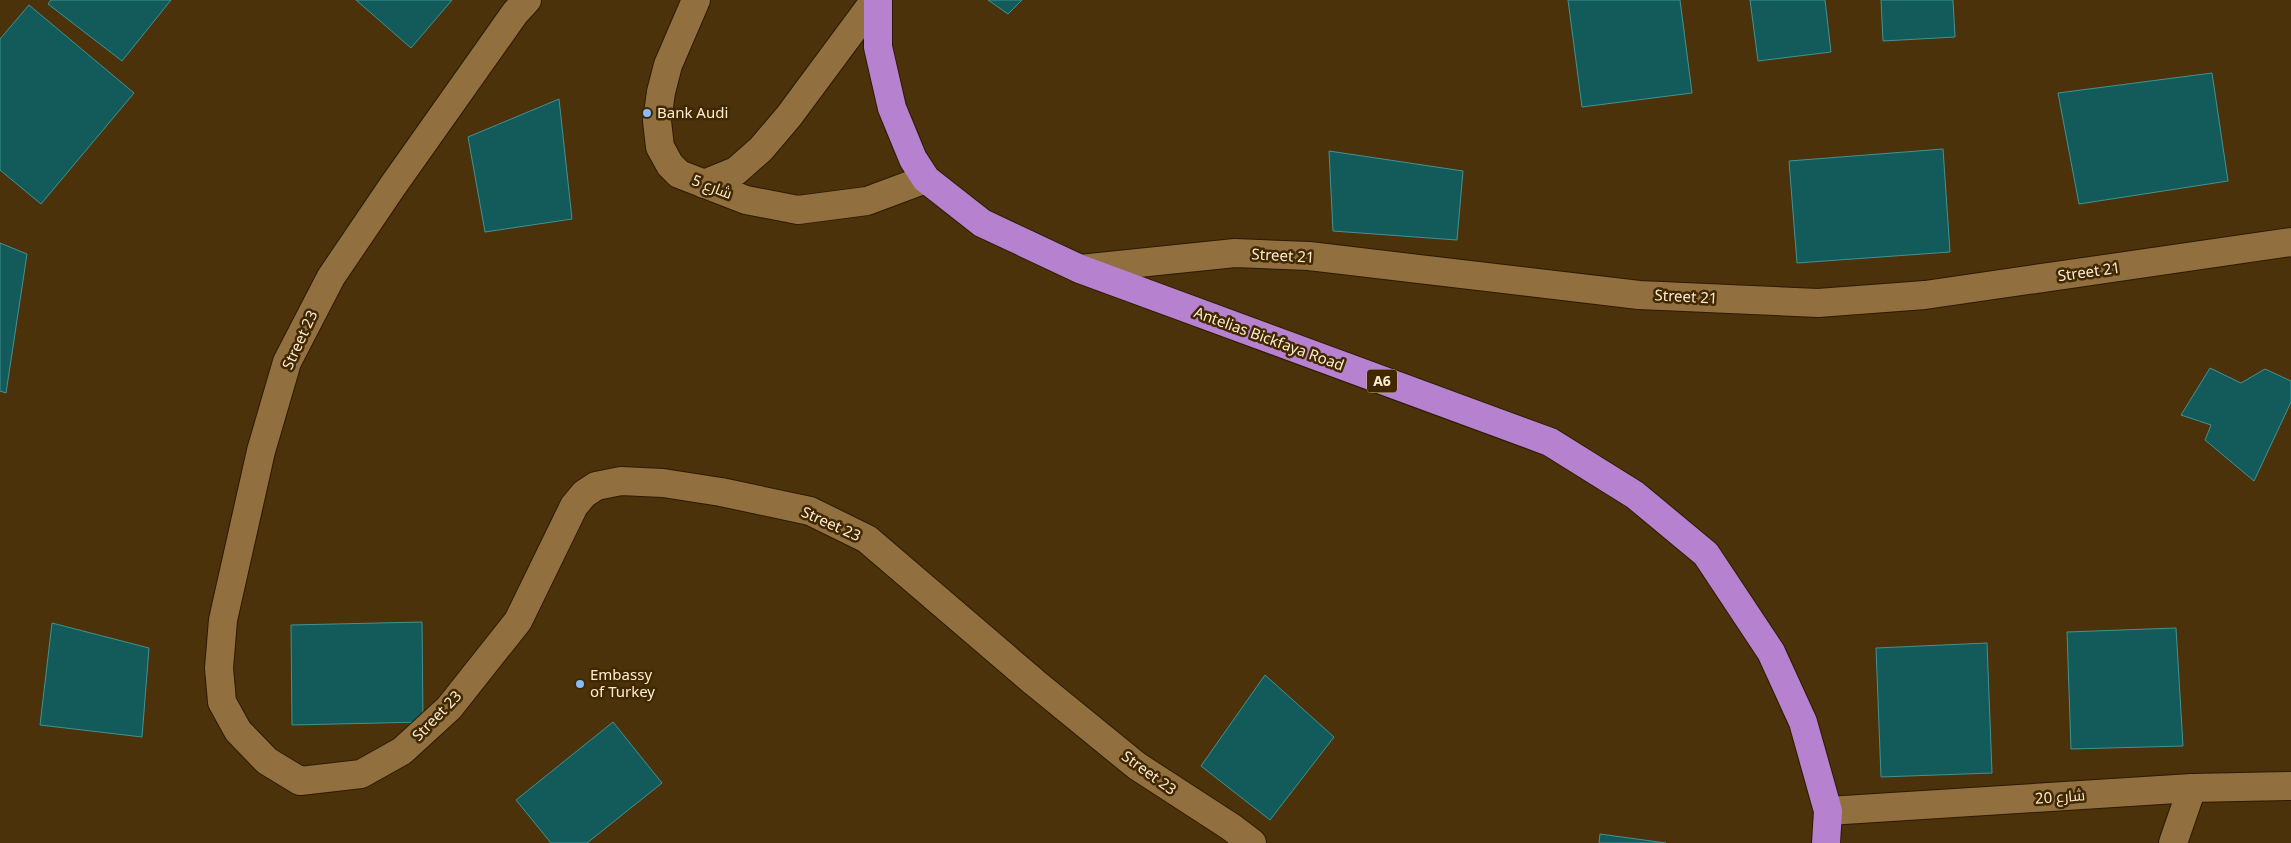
<svg xmlns="http://www.w3.org/2000/svg" width="2291" height="843" viewBox="0 0 2291 843" font-family="'Noto Sans',Cairo,sans-serif">
<style>
.building{fill:#135b5a;stroke:#409292}
.lines{fill:none;stroke-linecap:round;stroke-linejoin:round}
.minor-casing{stroke:#2c1b02;stroke-width:30}
.highway-casing{stroke:#2c1b02;stroke-width:30}
.minor{stroke:#926f3e;stroke-width:28}
.highway{stroke:#b682cf;stroke-width:28}
.poi-dot{fill:#87bbfb;stroke:#402800;stroke-width:2}
.labels{text-anchor:middle;stroke-width:5;stroke-linejoin:round;paint-order:stroke}
.shield{fill:#402800;stroke:#c6b093;stroke-width:1}
.shield-label{font-size:14px;font-weight:bold;fill:#ffebd2}
.poi-label{font-size:15px;fill:#ffebd2;stroke:#402800;text-anchor:start}
.street-label{font-size:15px;fill:#ffebd2;stroke:#402800}
</style>
<rect width="100%" height="100%" fill="#4b320b"/>
<g class="building">
<polygon points="51,0 171,0 122,61 48,4"/>
<polygon points="356,0 452,0 411,48"/>
<polygon points="988,0 1022,0 1008,14"/>
<polygon points="1568,0 1680,0 1692,93 1582,107"/>
<polygon points="1750,0 1825,0 1831,52 1758,61"/>
<polygon points="1881,0 1953,0 1955,37 1883,41"/>
<polygon points="29,5 134,93 41,204 0,170 0,39"/>
<polygon points="2212,73 2228,181 2079,204 2058,93"/>
<polygon points="559,99 572,219 485,232 468,137"/>
<polygon points="1943,149 1950,252 1797,263 1789,161"/>
<polygon points="1329,151 1463,171 1457,240 1333,231"/>
<polygon points="0,243 27,254 6,393 0,391"/>
<polygon points="2210,368 2241,383 2265,369 2291,381 2291,402 2254,481 2205,440 2211,425 2181,415"/>
<polygon points="422,622 423,722 292,725 291,625"/>
<polygon points="52,623 149,648 142,737 40,725"/>
<polygon points="2176,628 2183,746 2071,749 2067,632"/>
<polygon points="1987,643 1992,773 1881,777 1876,648"/>
<polygon points="1265,675 1334,737 1270,820 1201,766"/>
<polygon points="613,722 662,783 587,843 551,843 516,800"/>
<polygon points="1600,834 1666,843 1599,843"/>
</g>
<g class="lines">
<g class="minor-casing">
<g id="minor">
<polyline points="527,0 515,13 392,187 331,277 287,362 261,451 223,620 219,668 222,702 238,731 267,761 300,781 361,774 402,751 449,708 518,621 574,506 584,494 596,486 621,481 663,483 721,492 810,511 867,539 1034,682 1137,766 1231,827 1252,843"/>
<polyline points="696,0 668,65 661,92 657,121 660,147 670,165 679,174 746,200 798,210 867,201 926,179"/>
<polyline points="704,184 736,171 761,149 789,116 875,0"/>
<polyline points="1080,269 1235,253 1309,256 1639,295 1818,303 1925,295 2291,242"/>
<polyline points="1828,811 2192,788 2291,786"/>
<polyline points="2173,843 2192,788"/>
</g>
</g>
<g class="highway-casing">
<polyline id="highway" points="878,0 878,47 892,108 913,159 926,179 982,223 1080,269 1550,442 1635,495 1706,554 1771,652 1803,722 1828,811 1826,843"/>
</g>
<use href="#minor" class="minor"/>
<use href="#highway" class="highway"/>
</g>
<g class="poi-dot">
<circle cx="647" cy="113" r="5"/>
<circle cx="580" cy="684" r="5"/>
</g>
<g class="labels">
<rect class="shield" x="1367" y="369.5" width="30" height="23" rx="4"/>
<g class="shield-label">
<text x="1382" y="386">A6</text>
</g>
<g class="poi-label">
<text x="657" y="118">Bank Audi</text>
<text x="590" y="680">Embassy<tspan x="590" dy="17">of Turkey</tspan></text>
</g>
<g class="street-label">
<text transform="translate(712 187) rotate(21)" y="5">شارع 5</text>
<text transform="translate(1283 256) rotate(3)" y="5">Street 21</text>
<text transform="translate(2089 272) rotate(-8)" y="5">Street 21</text>
<text transform="translate(1686 297) rotate(3)" y="5">Street 21</text>
<text transform="translate(1269 339) rotate(20)" y="5">Antelias Bickfaya Road</text>
<text transform="translate(300 340) rotate(-65)" y="5">Street 23</text>
<text transform="translate(831 524) rotate(24)" y="5">Street 23</text>
<text transform="translate(437 716) rotate(-46)" y="5">Street 23</text>
<text transform="translate(1149 773) rotate(36)" y="5">Street 23</text>
<text transform="translate(2060 797) rotate(-4)" y="5">شارع 20</text>
</g>
</g>
</svg>
